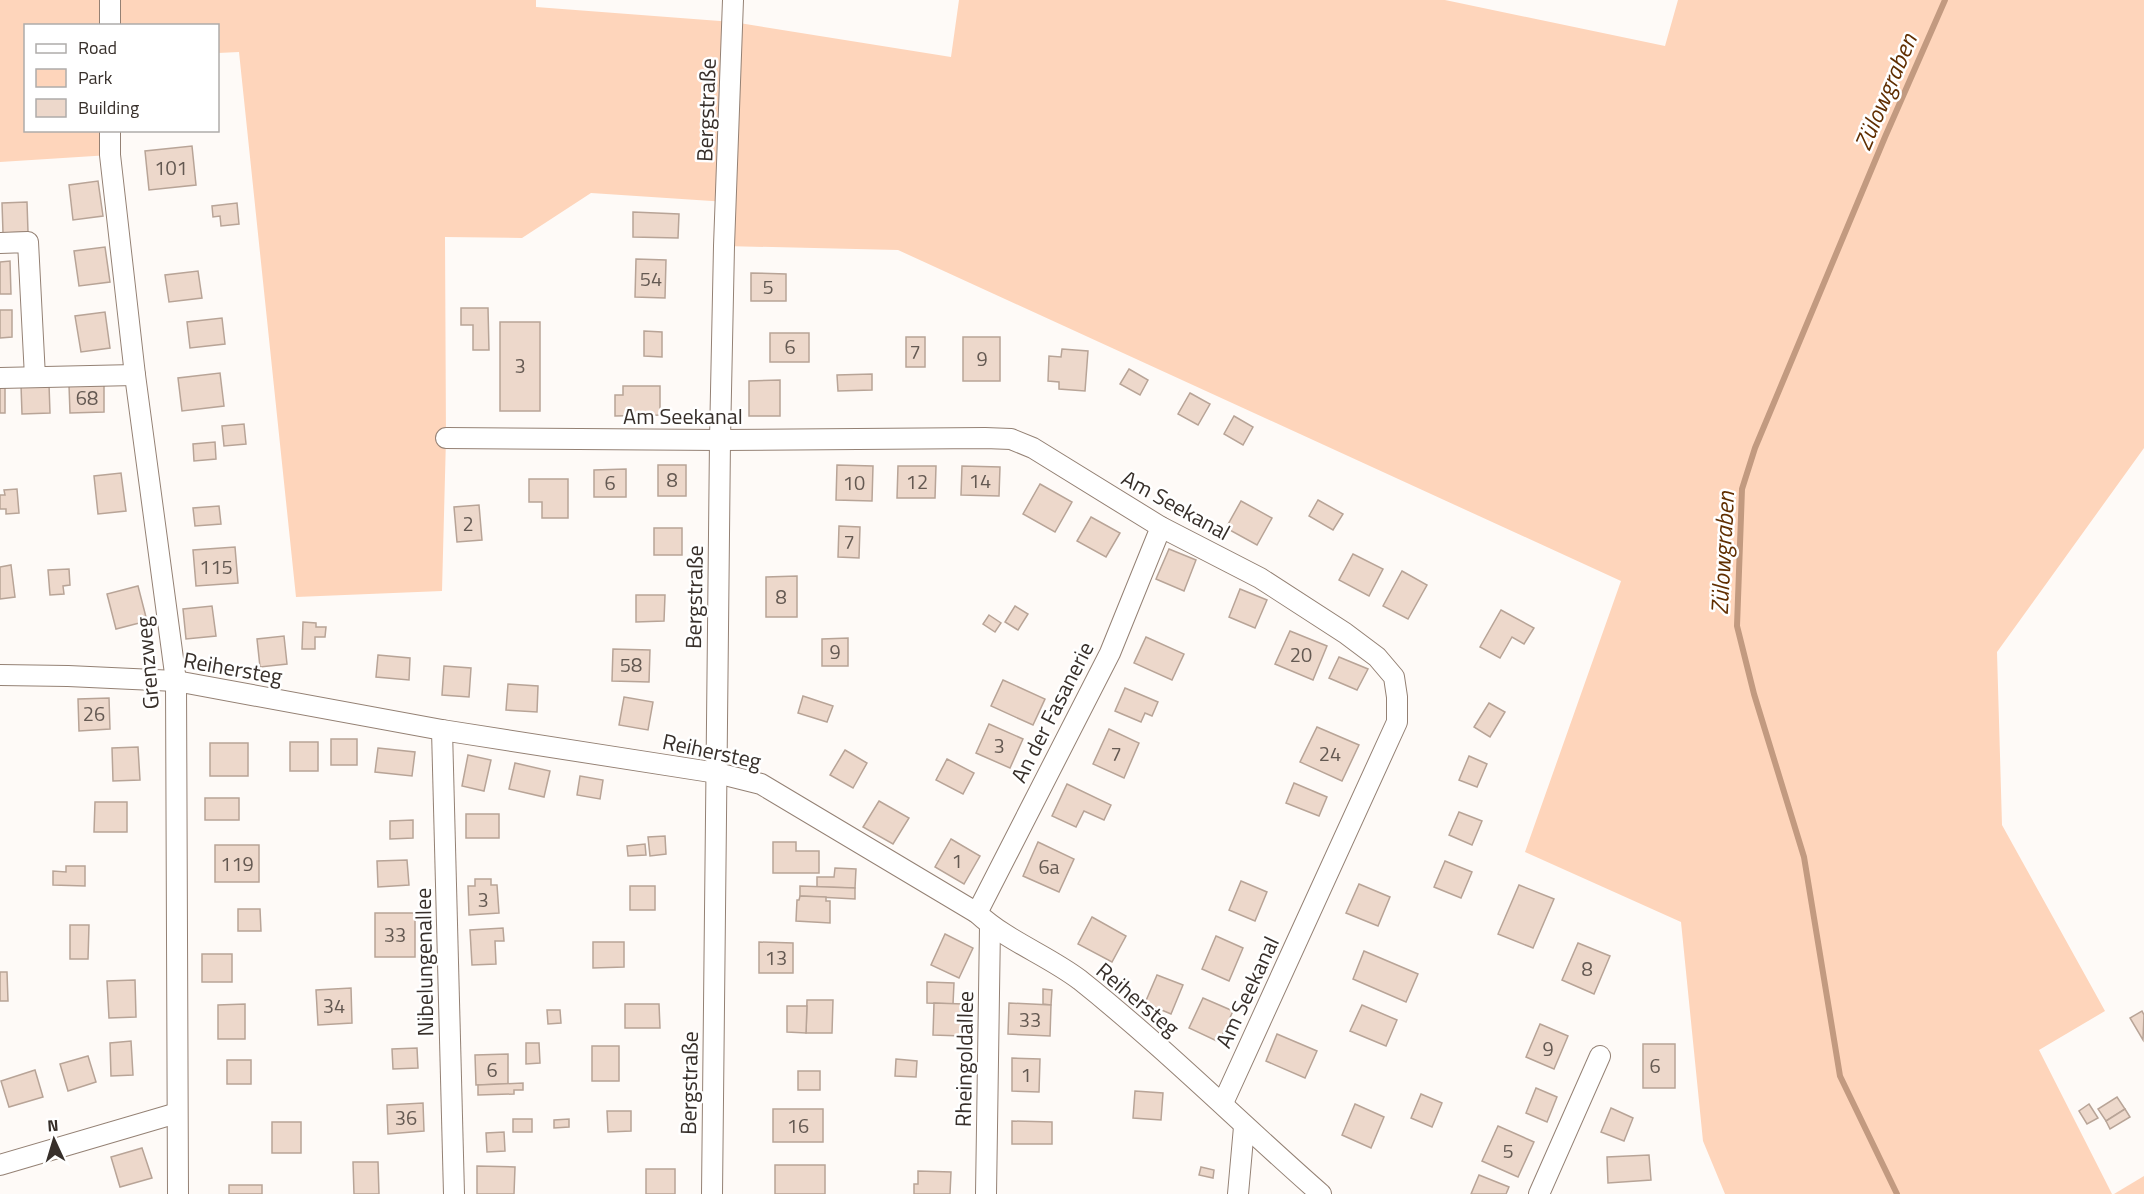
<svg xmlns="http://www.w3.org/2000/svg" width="2144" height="1194" viewBox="0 0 2144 1194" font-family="'Titillium Web',sans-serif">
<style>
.green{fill:#fed5bb}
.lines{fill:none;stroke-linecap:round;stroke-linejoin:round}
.stream{stroke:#c29a80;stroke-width:6}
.building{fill:#edd8cb;stroke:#b8a497;stroke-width:1.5}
.minor-casing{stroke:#948174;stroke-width:22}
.minor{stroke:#fff;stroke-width:20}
.labels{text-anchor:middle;stroke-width:5;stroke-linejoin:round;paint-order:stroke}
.number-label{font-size:20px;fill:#645952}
.street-label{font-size:22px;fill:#372f2a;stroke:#fff}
.water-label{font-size:24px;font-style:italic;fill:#602e00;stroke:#fff}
</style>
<rect width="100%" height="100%" fill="#fefaf7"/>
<g class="green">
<polygon points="0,0 536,0 536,7 733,22 951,57 959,0 1445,0 1665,46 1678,0 2144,0 2144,448 1997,652 2002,825 2105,1011 2039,1050 2112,1194 1725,1194 1703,1141 1681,922 1525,852 1621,581 898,250 724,246 727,202 591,193 522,238 445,237 446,438 442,591 296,597 239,52 218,53 218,26 26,26 26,130 110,131 110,155 0,162"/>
<polygon points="2144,1176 2144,1194 2114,1194"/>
</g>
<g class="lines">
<polyline class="stream" points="1897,1194 1840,1076 1804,857 1754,694 1737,626 1742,489 1755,448 1885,137 1945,0"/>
</g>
<g class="building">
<polygon points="192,146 196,185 149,190 145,151"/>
<polygon points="98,181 103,216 73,220 69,185"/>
<polygon points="27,202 28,232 3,233 2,203"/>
<polygon points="237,203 239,224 221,226 220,216 213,217 212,206"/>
<polygon points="633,212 679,214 678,238 633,237"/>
<polygon points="105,247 110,282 79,286 74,251"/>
<polygon points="636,259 666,260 665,298 635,297"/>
<polygon points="10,261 11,294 0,294 0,262"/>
<polygon points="198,271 202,298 169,302 165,275"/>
<polygon points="751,273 786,274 786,301 751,301"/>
<polygon points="461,308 488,308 489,350 473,350 473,325 461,325"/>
<polygon points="0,310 12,310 12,337 0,338"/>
<polygon points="105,312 110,348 81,352 75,316"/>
<polygon points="222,318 225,344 190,348 187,322"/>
<rect x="500" y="322" width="40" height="89"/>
<polygon points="644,331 662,332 662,357 644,356"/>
<rect x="770" y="333" width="39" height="29"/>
<rect x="906" y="337" width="19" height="30"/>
<rect x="963" y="337" width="37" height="44"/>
<polygon points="1062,349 1088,351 1085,391 1059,389 1059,382 1048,381 1049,356 1061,357"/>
<polygon points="1129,369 1148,380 1140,395 1120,384"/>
<polygon points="220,373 224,406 182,411 178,378"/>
<polygon points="872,374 872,390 838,391 837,375"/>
<polygon points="780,380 780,416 749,416 749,381"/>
<polygon points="49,384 50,413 22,414 21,385"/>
<polygon points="104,384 104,412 70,413 69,385"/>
<rect x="0" y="386" width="5" height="27"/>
<polygon points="623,386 660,386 660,415 615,416 615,395 623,395"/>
<polygon points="1190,393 1210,404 1198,425 1178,414"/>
<polygon points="1234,416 1253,427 1243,445 1224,434"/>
<polygon points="244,424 246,444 224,446 222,426"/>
<polygon points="215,442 216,459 194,461 193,444"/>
<rect x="658" y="465" width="28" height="31"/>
<polygon points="837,465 873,466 872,501 836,500"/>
<polygon points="898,466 936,466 935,498 897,498"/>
<polygon points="962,466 1000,467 999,496 961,495"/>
<polygon points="626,469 626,497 594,497 594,470"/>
<polygon points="121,473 126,511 98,514 94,476"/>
<polygon points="529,479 568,479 568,518 542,518 542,502 529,502"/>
<polygon points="1040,484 1072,502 1055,532 1023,514"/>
<polygon points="17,489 19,513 6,514 6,509 0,509 0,495 5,495 4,490"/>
<polygon points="1318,500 1343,514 1333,530 1309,516"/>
<polygon points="1241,501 1272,518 1257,545 1226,528"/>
<polygon points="479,505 482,540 457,542 454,507"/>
<polygon points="219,506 221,524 195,526 193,508"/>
<polygon points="1091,517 1120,533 1106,557 1077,541"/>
<polygon points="839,526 860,527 859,558 838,557"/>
<rect x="654" y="528" width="28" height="27"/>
<polygon points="235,547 238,583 196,586 193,550"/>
<polygon points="1169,549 1196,560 1184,591 1156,579"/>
<polygon points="1353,554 1383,569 1369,596 1339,580"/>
<polygon points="11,565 15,597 0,599 0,567"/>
<polygon points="69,569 70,585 63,586 64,594 50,595 48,570"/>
<polygon points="1402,571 1427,585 1408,619 1383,606"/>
<polygon points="797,576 797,617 766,617 766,577"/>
<polygon points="138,586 147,621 116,629 107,594"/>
<polygon points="1240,589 1267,600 1255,628 1229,617"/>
<polygon points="636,595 665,595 664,621 636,622"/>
<polygon points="212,606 216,636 186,639 183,609"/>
<polygon points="1015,606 1028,614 1018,630 1005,622"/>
<polygon points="1501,610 1534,628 1524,644 1512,637 1500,658 1480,647"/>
<polygon points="989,615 1001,623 995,632 983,624"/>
<polygon points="303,622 316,623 316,627 326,627 325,637 315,637 315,649 302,649"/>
<polygon points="1290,631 1327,646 1313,680 1275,664"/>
<polygon points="284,636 287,664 260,667 257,639"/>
<polygon points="1146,637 1184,654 1172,680 1134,663"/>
<polygon points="848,638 848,666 822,666 822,639"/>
<polygon points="613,649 650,650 649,682 612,681"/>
<polygon points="378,655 410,658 409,680 376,677"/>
<polygon points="1339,657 1368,669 1357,690 1329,678"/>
<polygon points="444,666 471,668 469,697 442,695"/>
<polygon points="1003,680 1045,699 1033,725 991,706"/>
<polygon points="508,684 538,686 537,712 506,710"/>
<polygon points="1125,688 1158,702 1152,716 1145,713 1141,722 1115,711"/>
<polygon points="803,696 833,706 827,722 798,713"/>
<polygon points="624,697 653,702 648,730 619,725"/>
<polygon points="109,698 110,729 79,731 78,699"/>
<polygon points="1489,703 1505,712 1490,737 1474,727"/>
<polygon points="989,724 1023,739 1010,768 976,753"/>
<polygon points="1317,727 1359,745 1342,781 1300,762"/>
<polygon points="1109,729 1139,743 1124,778 1093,764"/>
<rect x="331" y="739" width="26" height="26"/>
<rect x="290" y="742" width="28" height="29"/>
<rect x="210" y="743" width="38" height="33"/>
<polygon points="138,747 140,780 113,781 112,748"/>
<polygon points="378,748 415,752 412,776 375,772"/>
<polygon points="845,750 867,763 853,788 830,775"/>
<polygon points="468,755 491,760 484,791 462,786"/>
<polygon points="1469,756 1487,764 1477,787 1459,780"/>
<polygon points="947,759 974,773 963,794 936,780"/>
<polygon points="515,763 550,771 544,797 509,789"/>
<polygon points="580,776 603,780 600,799 577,795"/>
<polygon points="1294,783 1327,797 1319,816 1286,803"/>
<polygon points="1067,784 1111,805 1104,820 1084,811 1076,827 1052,816"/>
<rect x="205" y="798" width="34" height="22"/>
<polygon points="879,801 909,818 893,844 863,827"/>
<polygon points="95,802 127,802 127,832 94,832"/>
<polygon points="1459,812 1482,821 1472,845 1449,835"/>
<rect x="466" y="814" width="33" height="24"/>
<polygon points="413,820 413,838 390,839 390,821"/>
<polygon points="665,836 666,854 650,856 648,837"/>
<polygon points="951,839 980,856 964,884 935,867"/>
<polygon points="773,842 796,842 796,851 819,851 819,873 773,873"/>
<polygon points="1038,842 1074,859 1059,892 1023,876"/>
<polygon points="645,844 646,855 628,856 627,846"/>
<rect x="215" y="845" width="44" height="37"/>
<polygon points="407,860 409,885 378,887 377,861"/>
<polygon points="1445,861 1472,872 1461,898 1434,887"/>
<polygon points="66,866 85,866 85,886 53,885 53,871 66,872"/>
<polygon points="835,868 856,869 855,888 817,887 817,877 834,877"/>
<polygon points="475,879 491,879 491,885 497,885 499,913 469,915 468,886 475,886"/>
<polygon points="1241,881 1267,892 1255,921 1229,910"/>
<polygon points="1359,884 1390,897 1378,926 1346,913"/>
<polygon points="1519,885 1554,899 1533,948 1498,934"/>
<rect x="630" y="886" width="25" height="24"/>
<polygon points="800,886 855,888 855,899 800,896"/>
<polygon points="800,896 826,897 826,901 830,901 830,923 796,921 797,900 799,900"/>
<polygon points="238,909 260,909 261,931 238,931"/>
<rect x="375" y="913" width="40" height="44"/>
<polygon points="1092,917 1126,936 1112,962 1078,944"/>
<polygon points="70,925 89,925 88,959 70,959"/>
<polygon points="503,928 504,941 495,941 496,964 472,965 470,930"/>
<polygon points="945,934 973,948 959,978 931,965"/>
<polygon points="1216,936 1243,948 1229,981 1202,969"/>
<polygon points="593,942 624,942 624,967 593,968"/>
<polygon points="759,942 793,943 793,973 759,973"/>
<polygon points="1578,943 1610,956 1594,994 1562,980"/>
<polygon points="1364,951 1418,974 1406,1002 1353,979"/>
<rect x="202" y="954" width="30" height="28"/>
<polygon points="0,972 7,972 8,1001 0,1001"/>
<polygon points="1157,975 1183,985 1171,1014 1145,1003"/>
<polygon points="135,980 136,1017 109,1018 107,981"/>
<polygon points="927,982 954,983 953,1004 927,1003"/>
<polygon points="351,988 352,1023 318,1025 316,990"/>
<polygon points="1043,989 1052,990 1051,1005 1043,1004"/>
<polygon points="1203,998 1233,1011 1219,1042 1189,1028"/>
<polygon points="807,1000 833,1000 832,1033 806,1033"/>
<polygon points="934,1003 963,1004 962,1036 933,1035"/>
<polygon points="1009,1003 1051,1005 1050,1036 1008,1034"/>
<polygon points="245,1004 245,1039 218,1039 218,1005"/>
<polygon points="625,1004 659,1004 660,1028 625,1028"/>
<polygon points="1362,1005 1397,1020 1386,1046 1350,1031"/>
<polygon points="787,1006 807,1006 806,1033 787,1032"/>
<polygon points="547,1010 560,1010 561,1023 548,1024"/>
<polygon points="2142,1011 2144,1015 2143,1040 2130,1018"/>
<polygon points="1540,1024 1568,1036 1554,1069 1526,1057"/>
<polygon points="1277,1034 1317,1051 1305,1078 1266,1061"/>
<polygon points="131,1041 133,1075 111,1076 110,1043"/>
<polygon points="526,1043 539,1043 540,1063 526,1064"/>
<rect x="1643" y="1044" width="32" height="44"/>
<rect x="592" y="1046" width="27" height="35"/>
<polygon points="417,1048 418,1068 393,1069 392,1049"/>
<polygon points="508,1054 508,1084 476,1085 475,1055"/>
<polygon points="88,1056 96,1082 68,1091 60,1064"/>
<polygon points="1012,1058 1040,1059 1039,1092 1012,1091"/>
<polygon points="896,1059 917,1061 916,1077 895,1076"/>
<rect x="227" y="1060" width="24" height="24"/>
<polygon points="35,1070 43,1097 9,1107 1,1081"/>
<rect x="798" y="1071" width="22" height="19"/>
<polygon points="523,1083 523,1090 514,1090 514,1094 478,1095 478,1085"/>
<polygon points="1536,1088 1557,1097 1547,1122 1526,1113"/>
<polygon points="1135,1091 1163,1093 1161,1120 1133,1118"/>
<polygon points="1421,1094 1442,1103 1432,1127 1411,1118"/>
<polygon points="2117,1097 2125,1109 2106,1121 2098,1109"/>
<polygon points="423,1103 424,1131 388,1134 387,1105"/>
<polygon points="1355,1104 1384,1117 1371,1148 1342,1135"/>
<polygon points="2089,1104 2098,1118 2087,1124 2079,1111"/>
<polygon points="1611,1108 1633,1118 1624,1141 1601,1132"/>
<rect x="773" y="1109" width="50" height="33"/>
<polygon points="2125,1109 2130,1117 2110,1129 2106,1121"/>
<polygon points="607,1111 631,1111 631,1131 608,1132"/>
<rect x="513" y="1119" width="19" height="13"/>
<polygon points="569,1119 569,1127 554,1128 554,1120"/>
<polygon points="1012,1121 1052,1122 1052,1144 1012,1144"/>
<rect x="272" y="1122" width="29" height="31"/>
<polygon points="1498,1126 1534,1142 1518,1177 1482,1161"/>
<polygon points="504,1132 505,1151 487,1152 486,1133"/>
<polygon points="142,1148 152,1178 120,1187 111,1157"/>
<polygon points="1649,1155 1651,1180 1608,1183 1607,1157"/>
<polygon points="353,1162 378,1162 379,1194 354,1194"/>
<rect x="775" y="1165" width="50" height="29"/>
<polygon points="477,1166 515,1167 514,1194 477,1194"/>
<polygon points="1201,1167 1214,1170 1213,1178 1199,1175"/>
<rect x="646" y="1169" width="29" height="25"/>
<polygon points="918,1171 951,1172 950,1194 914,1194 914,1184 918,1184"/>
<polygon points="1479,1175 1509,1187 1506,1194 1471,1194"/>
<rect x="229" y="1185" width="33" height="9"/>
</g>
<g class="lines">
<g class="minor-casing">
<g id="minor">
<polyline points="110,26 110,0"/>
<polyline points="110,130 110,155 135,375 176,681 178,1194"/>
<polyline points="0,243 28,242 35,377"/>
<polyline points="0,378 135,375"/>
<polyline points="446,438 720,440 985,438 1011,439 1033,448 1161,527 1260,578 1345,633 1377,657 1394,677 1397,697 1397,722 1223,1103"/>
<path d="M 0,675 L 68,676 L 176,681 L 442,730 L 717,773 L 761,784 L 977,913 C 1007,941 1047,955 1080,980 C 1164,1047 1240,1123 1321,1194"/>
<polyline points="442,730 454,1194"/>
<polyline points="977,913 1110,653 1161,527"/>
<polyline points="0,1165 177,1113"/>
<polyline points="712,1194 720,440 724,246 733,0"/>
<polyline points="986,1194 990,926"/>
<polyline points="1238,1194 1244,1127"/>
<polyline points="1539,1194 1600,1056"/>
</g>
</g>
<use href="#minor" class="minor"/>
</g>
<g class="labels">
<g class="number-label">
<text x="171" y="175">101</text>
<text x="651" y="286">54</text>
<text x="768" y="294">5</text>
<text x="790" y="354">6</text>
<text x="915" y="359">7</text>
<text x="982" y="366">9</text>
<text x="520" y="373">3</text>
<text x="87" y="405">68</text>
<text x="672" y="487">8</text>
<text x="980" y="488">14</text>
<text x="917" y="489">12</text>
<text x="610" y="490">6</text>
<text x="854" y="490">10</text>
<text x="468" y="531">2</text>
<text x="849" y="549">7</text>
<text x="216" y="574">115</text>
<text x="781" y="604">8</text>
<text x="835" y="659">9</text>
<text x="1301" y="662">20</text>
<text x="631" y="672">58</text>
<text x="94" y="721">26</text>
<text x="999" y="753">3</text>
<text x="1116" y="761">7</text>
<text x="1330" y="761">24</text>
<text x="957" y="868">1</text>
<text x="237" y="871">119</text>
<text x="1049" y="874">6a</text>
<text x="483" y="907">3</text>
<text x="395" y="942">33</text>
<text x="776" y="965">13</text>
<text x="1587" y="976">8</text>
<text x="334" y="1013">34</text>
<text x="1030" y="1027">33</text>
<text x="1548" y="1056">9</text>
<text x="1655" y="1073">6</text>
<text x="492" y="1077">6</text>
<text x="1026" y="1082">1</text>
<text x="406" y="1125">36</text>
<text x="798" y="1133">16</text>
<text x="1508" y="1158">5</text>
</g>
<g class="street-label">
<text transform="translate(706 110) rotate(-88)" y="8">Bergstraße</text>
<text x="683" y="424">Am Seekanal</text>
<text transform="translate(1176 505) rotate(29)" y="8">Am Seekanal</text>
<text transform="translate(694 597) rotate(-89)" y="8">Bergstraße</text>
<text transform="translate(147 663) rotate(-95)" y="8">Grenzweg</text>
<text transform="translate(233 668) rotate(10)" y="8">Reihersteg</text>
<text transform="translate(1052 712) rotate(-63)" y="8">An der Fasanerie</text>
<text transform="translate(712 751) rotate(12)" y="8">Reihersteg</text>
<text transform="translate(424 962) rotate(-91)" y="8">Nibelungenallee</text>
<text transform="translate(1247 992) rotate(-65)" y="8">Am Seekanal</text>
<text transform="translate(1138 999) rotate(40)" y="8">Reihersteg</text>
<text transform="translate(964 1059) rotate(-89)" y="8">Rheingoldallee</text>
<text transform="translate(689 1083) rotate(-89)" y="8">Bergstraße</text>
</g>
<g class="water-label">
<text transform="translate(1886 92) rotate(-67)" y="8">Zülowgraben</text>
<text transform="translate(1723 553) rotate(-87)" y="8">Zülowgraben</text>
</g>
</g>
<rect x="24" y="24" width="195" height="108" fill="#ffffff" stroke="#afacaa" stroke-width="1.5"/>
<rect x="36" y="44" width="30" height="9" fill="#ffffff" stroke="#afacaa" stroke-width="1.5"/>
<text x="78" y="54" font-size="18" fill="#372f2a">Road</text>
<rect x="36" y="69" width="30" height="18" fill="#fed5bb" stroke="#afacaa" stroke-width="1.5"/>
<text x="78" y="84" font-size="18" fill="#372f2a">Park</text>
<rect x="36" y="99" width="30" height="18" fill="#edd8cb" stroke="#afacaa" stroke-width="1.5"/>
<text x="78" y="114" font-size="18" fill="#372f2a">Building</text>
<g transform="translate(54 1140) rotate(356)" stroke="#ffffff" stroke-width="4.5" paint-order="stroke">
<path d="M0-4.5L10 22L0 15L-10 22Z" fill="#372f2a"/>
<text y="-9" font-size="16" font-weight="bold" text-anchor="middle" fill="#372f2a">N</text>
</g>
</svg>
